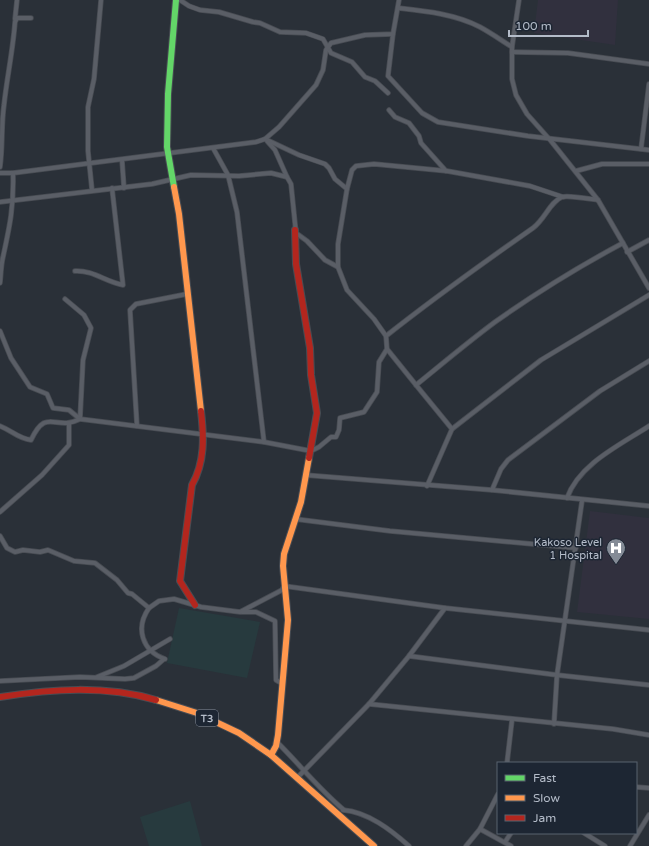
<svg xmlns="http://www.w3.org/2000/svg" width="649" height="846" viewBox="0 0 649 846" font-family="'Varela Round',sans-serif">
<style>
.medical{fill:#31303e}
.green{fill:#273a3e}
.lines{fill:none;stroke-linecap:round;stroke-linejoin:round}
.street-casing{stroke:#484c53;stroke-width:5.5}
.fast-casing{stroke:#484c53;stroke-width:8}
.slow-casing{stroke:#484c53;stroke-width:8}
.jam-casing{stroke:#484c53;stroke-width:8}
.street{stroke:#5a5e66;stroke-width:4}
.fast{stroke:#63d668;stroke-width:6}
.slow{stroke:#ff974d;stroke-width:6}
.jam{stroke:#b3261e;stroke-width:6}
.labels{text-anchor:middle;stroke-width:3;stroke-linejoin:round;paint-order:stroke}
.shield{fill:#1d2633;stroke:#878f9c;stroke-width:1}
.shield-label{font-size:10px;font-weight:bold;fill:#b4bcc9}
.poi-label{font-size:11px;fill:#b4bcc9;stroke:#1d2633;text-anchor:end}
</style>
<rect width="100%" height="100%" fill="#2a3038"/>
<g class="medical">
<polygon points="538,0 618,0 615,45 534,33"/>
<polygon points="590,511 649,518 649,619 577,612"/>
</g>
<g class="green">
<polygon points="179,608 260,622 247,678 167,663"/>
<polygon points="190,801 202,846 149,846 140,817"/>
</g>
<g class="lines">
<g class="street-casing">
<g id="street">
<polyline points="180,0 189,6 200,10 219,12 253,22 260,23 280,32 306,33 323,39 331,53 352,62 365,77 375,81 388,93"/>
<polyline points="519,0 512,47 512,79 516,95 527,114 551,141 598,200 649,288"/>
<path d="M 398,8 C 425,11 455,14 480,27 C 491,33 501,40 512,47"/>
<polyline points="15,19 17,0"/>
<polyline points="393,34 388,76 422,113 438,122 528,136 649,150"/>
<polyline points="512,52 568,53 649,64"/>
<polyline points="389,110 395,117 409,123 419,136 421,143 446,171"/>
<polyline points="265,139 299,155 325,164 329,168 335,179 347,189"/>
<polyline points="267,141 275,150 287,177"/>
<polyline points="213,148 228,175 237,212 264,442"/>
<polyline points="641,149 649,84"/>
<polyline points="122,160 124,188"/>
<path d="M 0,167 C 3,146 1,126 4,105 C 7,77 13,50 15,22 L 17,18 L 31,18"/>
<polyline points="576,171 602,164 649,164"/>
<polyline points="0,173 13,173 256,142 265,139 279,127 316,85 323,70 326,50 331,43 365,35 393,34 399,0"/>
<polyline points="92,190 88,151 88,107 94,79 101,0"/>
<polyline points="0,202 152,184 191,175 239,176 271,173 287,177 291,184 296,233 307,241 325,260 338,267"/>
<polyline points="627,252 649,240"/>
<path d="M 75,271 C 93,270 106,282 123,285 L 112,188"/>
<path d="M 0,283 C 1,274 1,265 3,257 C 10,225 14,206 13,173"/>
<polyline points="65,299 84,315 91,328 83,360 80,419"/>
<polyline points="0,331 11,358 30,387 47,394 53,408 69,410 80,419 264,442 311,451 319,447 331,437 336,437 339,430 340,418 364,412 377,392 379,362 387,349"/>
<polyline points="386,336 374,319 347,290 338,267 338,244 347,189 352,170 356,166 374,164 447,171 530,186 563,197"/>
<path d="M 416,385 L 387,349 L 386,336 C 434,298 483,263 533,228 C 545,219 550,202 562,197 C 568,195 590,199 598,200"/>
<path d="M 0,426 C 13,431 17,438 31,440 C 47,406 55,432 80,419"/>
<polyline points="137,426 130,310 136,304 187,294"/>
<polyline points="452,429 541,360 649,295"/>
<polyline points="305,475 492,490 649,506"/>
<path d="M 427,486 L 452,429 L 416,385 C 442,364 468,342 495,322 C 536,293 578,267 623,243"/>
<polyline points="492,490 501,469 508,460 600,391 649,361"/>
<path d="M 567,498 C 579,464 620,445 649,426"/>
<polyline points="0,512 42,475 69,445 69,423"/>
<polyline points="295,519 390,531 576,548"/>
<path d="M 0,536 L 7,548 L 15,552 L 23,550 L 40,552 L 48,550 L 74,561 L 95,563 L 117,580 L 128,593 L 132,594 L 149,608 C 135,628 142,651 165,659"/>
<polyline points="149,608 159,601 174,599 201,607 240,612 282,590 284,586 445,608 649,630"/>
<polyline points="242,612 256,612 275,621 276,680 283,684"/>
<polyline points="409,656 557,675 649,685"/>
<polyline points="97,677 124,666 170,639"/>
<polyline points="0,681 80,677 125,679 134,678 156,666 164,659"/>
<polyline points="369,704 613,729 649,735"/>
<polyline points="554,724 557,675 582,501"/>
<path d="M 277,742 C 300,765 319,789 344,810"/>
<polyline points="507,763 512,720"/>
<polyline points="297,778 369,704 409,656 445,608"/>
<polyline points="636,787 649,788"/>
<path d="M 343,810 C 368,812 391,830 409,846"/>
<polyline points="480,829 511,846"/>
<polyline points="584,833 605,846"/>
<polyline points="505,842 511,833"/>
<polyline points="466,846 480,829 498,794"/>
<polyline points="630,846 649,815"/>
</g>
</g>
<g class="fast-casing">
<polyline id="fast" points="174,187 167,147 168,94 176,0"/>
</g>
<g class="slow-casing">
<g id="slow">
<polyline points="174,187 179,214 201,411"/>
<polyline points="156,700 197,713 239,733 271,755 374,846"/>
<polyline points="271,755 276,746 278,735 288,620 283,566 284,554 301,502 309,458"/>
</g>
</g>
<g class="jam-casing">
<g id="jam">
<polyline points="295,230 296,264 310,348 311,375 317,413 309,458"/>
<path d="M 195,605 L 180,581 L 192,485 C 205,462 204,437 201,411"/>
<path d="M 0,697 C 52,689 105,685 156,700"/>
</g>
</g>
<use href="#street" class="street"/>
<use href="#fast" class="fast"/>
<use href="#slow" class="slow"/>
<use href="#jam" class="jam"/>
</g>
<defs>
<g id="hospital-pin" transform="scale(1)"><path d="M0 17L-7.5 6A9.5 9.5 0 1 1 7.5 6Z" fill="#848b96" stroke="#1d2633"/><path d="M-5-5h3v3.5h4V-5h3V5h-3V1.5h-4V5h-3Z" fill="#fff"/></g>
</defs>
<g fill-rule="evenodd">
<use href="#hospital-pin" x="616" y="548"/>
</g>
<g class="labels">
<rect class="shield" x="196" y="710" width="22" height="16" rx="3"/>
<g class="shield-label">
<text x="207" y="722">T3</text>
</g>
<g class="poi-label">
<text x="602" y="546">Kakoso Level<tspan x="602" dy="13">1 Hospital</tspan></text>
</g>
</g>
<rect x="497" y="762" width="140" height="72" fill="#1d2633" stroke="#59626f"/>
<rect x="505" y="775" width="20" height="6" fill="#63d668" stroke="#59626f"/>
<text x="533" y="782" font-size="12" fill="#b4bcc9">Fast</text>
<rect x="505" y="795" width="20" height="6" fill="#ff974d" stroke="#59626f"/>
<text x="533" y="802" font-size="12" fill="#b4bcc9">Slow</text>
<rect x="505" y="815" width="20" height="6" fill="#b3261e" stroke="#59626f"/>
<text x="533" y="822" font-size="12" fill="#b4bcc9">Jam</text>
<path d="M509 30v6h79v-6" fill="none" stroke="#b4bcc9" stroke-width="2"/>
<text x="515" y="30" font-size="12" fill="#b4bcc9" stroke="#1d2633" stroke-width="3" paint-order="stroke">100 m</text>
</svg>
